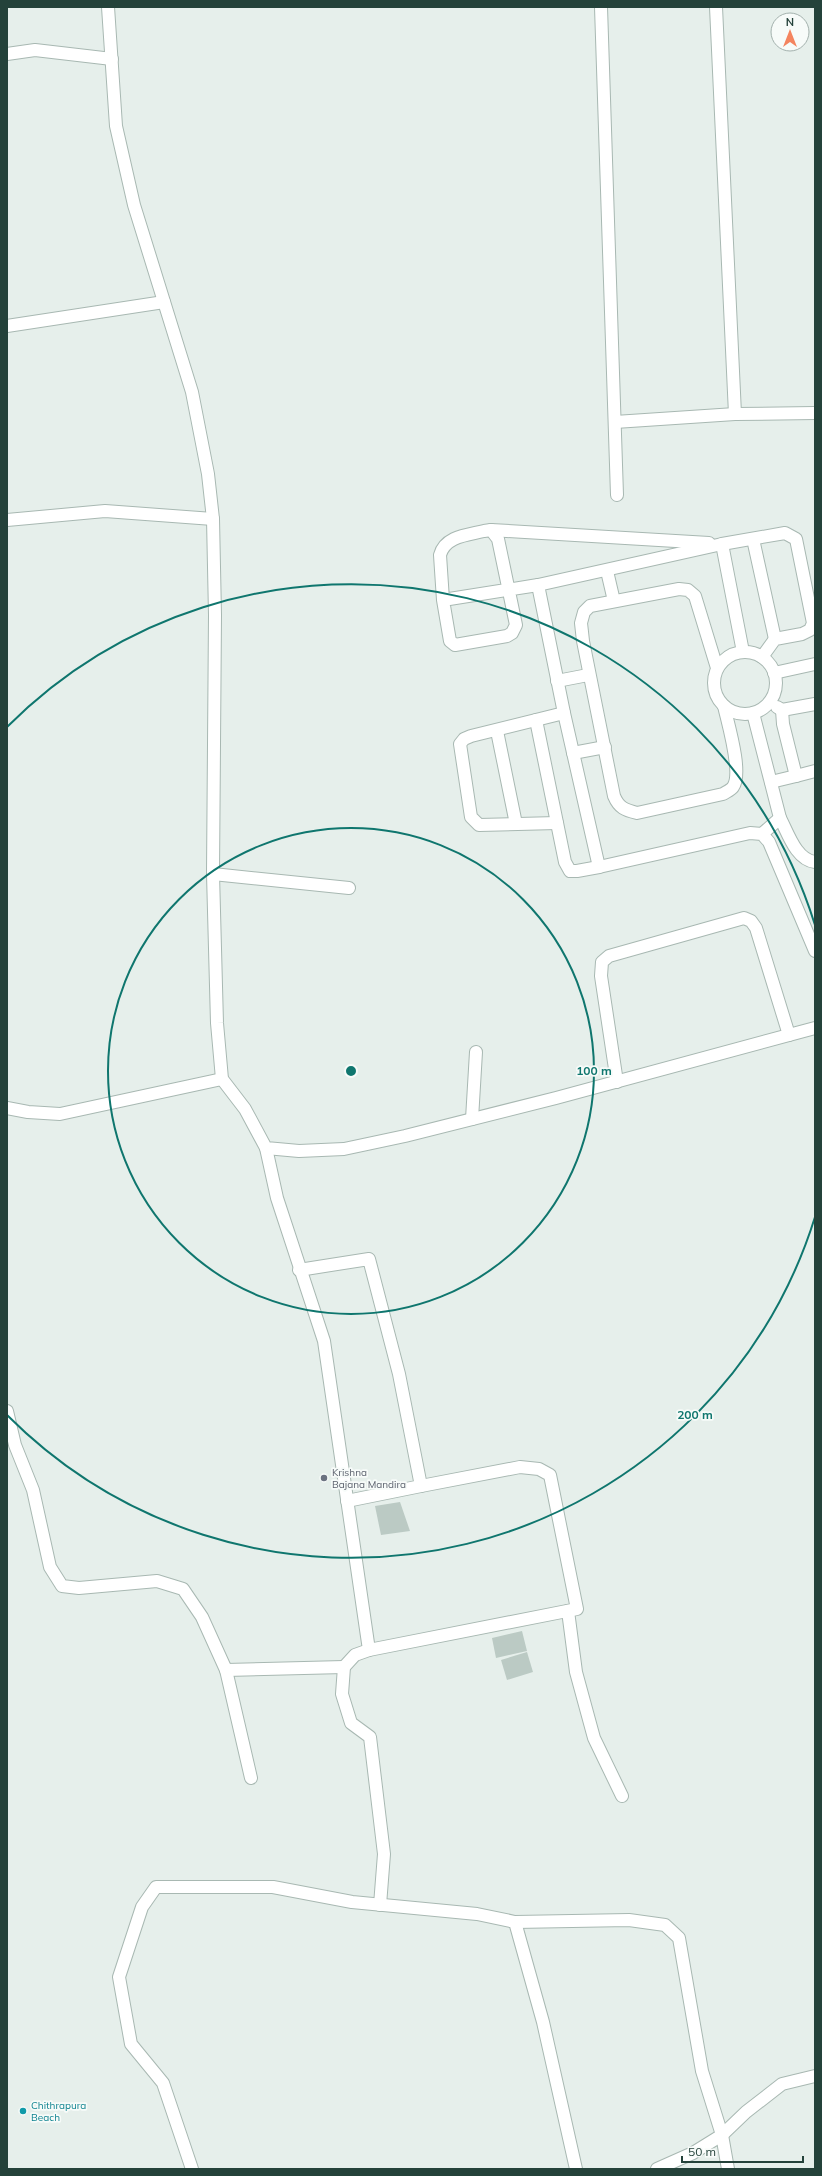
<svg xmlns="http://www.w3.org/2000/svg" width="822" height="2176" viewBox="0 0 822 2176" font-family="Mulish,sans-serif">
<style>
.building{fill:#bbcac4}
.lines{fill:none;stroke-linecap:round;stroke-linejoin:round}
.minor-casing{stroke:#a8b8b2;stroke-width:14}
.tertiary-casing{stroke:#a8b8b2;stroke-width:14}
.minor{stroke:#fff;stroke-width:12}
.tertiary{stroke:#fff;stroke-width:12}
.ring{fill:none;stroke:#0f766e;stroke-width:2}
.worship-dot{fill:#6b7280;stroke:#f7fbf9;stroke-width:1.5}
.culture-dot{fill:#0f9aa8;stroke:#f7fbf9;stroke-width:1.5}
.labels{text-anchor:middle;stroke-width:3.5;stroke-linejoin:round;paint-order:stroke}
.worship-label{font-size:10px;fill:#5b616d;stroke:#f7fbf9;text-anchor:start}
.culture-label{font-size:10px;fill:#0d838f;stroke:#f7fbf9;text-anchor:start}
.centre{fill:#0f766e;stroke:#f7fbf9;stroke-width:2}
.ring-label{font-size:12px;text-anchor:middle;font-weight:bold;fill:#0f766e;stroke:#f7fbf9;stroke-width:3.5;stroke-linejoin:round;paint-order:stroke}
</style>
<rect width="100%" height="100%" fill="#e6efeb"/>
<g class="building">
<polygon points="400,1502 410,1531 381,1535 375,1506"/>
<polygon points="522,1631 527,1651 496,1658 492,1638"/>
<polygon points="527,1652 533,1672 507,1680 501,1660"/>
</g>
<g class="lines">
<g class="minor-casing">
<g id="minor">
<polyline points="601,7 617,495"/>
<polyline points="716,7 735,414"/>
<polyline points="7,54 35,50 112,59"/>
<polyline points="7,326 164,302"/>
<polyline points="615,422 735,414 815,413"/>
<polyline points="7,520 105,511 213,519"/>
<polyline points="491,530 709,543"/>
<polyline points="753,539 775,639"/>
<polyline points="722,544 743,652"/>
<polyline points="607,571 614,601"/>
<path d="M 443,600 L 440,555 C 445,536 468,535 484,531 L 491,530 L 498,539 L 516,625 L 512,633 L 507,636 L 455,645 L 450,641 L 443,600 L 538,585"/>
<circle cx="745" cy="683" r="31"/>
<polyline points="762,657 775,639 802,634 810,630 813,623 796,539 785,533 722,544 538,585 564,713 599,867 750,833 762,834 769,842 815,951"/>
<path d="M 717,668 L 695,596 L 688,590 L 679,589 L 590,606 L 584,612 L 581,623 L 583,641 L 614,796 C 619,808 625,810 637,813 L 723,794 C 726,792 731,790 733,787 C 743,773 728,724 724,706"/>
<polyline points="774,673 815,664"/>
<polyline points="557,681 588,675"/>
<polyline points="777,707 782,710 815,704"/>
<polyline points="782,710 783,724 796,776 815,771"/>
<polyline points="753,713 780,818 762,834"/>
<polyline points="536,720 565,862 570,871 577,871 599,867"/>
<polyline points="497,731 516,824"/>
<polyline points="573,753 605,747"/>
<polyline points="771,782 796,776"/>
<path d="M 780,818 C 788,833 796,860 815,862"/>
<polyline points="557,823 479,825 471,817 460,744 464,739 471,736 564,713"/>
<polyline points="213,874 349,888"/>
<polyline points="617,1082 601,976 602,962 609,956 744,918 751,921 756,928 789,1035"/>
<polyline points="7,1108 28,1112 60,1114 222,1079"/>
<polyline points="472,1119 476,1052"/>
<polyline points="266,1148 277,1198 324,1341 369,1650 355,1655 344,1667 342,1694 351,1723 370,1737 384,1854 380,1905"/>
<polyline points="299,1270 369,1259 399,1374 421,1486 347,1501"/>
<polyline points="7,1411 15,1445 33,1490 50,1567 62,1586 79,1588 157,1581 183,1589 202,1617 226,1670 344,1667"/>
<polyline points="568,1611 576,1672 594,1738 622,1796"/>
<polyline points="369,1650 577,1609 550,1475 539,1469 520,1467 421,1486"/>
<polyline points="226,1670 251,1778"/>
<polyline points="515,1922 629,1920 665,1925 679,1938 702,2071 722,2135 728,2169"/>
<polyline points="192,2169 163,2083 131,2044 119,1977 142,1907 156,1887 273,1887 352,1902 477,1914 515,1922 543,2022 576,2169"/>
<polyline points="657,2169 693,2153 722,2135 746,2112 782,2084 815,2076"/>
</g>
</g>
<g class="tertiary-casing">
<polyline id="tertiary" points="108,7 116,126 134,205 192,392 208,474 213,519 215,615 213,874 217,1023 222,1079 245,1109 266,1148 299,1151 344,1149 405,1136 556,1098 815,1028"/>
</g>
<use href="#minor" class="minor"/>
<use href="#tertiary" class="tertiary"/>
</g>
<g class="ring">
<circle cx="351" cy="1071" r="243"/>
<path d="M815 1217A486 486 0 0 1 7 1415M7 727A486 486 0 0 1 815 925"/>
</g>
<circle class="worship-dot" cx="324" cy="1478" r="4"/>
<circle class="culture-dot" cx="23" cy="2111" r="4"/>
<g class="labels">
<g class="worship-label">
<text x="332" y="1476">Krishna<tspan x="332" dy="12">Bajana Mandira</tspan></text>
</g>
<g class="culture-label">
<text x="31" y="2109">Chithrapura<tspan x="31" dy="12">Beach</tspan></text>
</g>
</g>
<circle cx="351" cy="1071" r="6" class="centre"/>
<g class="ring-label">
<text x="594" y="1075">100 m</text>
<text x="695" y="1419">200 m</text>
</g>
<rect width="822" height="2176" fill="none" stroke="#24423a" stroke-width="16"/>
<g transform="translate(790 32)"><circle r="19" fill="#f7fbf9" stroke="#a3b1ad"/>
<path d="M0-3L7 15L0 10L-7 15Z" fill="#f4845f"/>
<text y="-6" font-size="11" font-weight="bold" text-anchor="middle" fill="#24423a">N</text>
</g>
<path d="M682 2156v6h121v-6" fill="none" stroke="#24423a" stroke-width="2"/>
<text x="688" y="2156" font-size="12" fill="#24423a" stroke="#f7fbf9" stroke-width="3" paint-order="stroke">50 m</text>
</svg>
